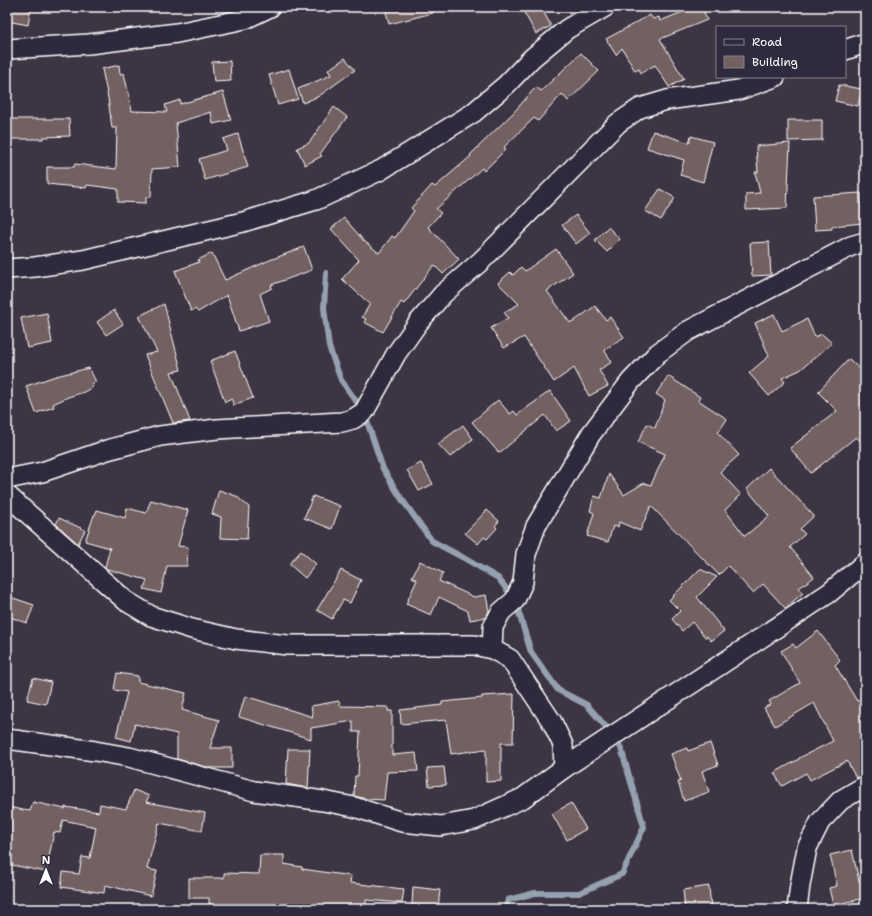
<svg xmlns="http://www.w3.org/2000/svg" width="872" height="916" viewBox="0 0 872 916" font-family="'Shantell Sans',sans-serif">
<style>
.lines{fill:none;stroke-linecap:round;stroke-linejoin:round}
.stream{stroke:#96a1b0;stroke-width:6}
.building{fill:#736160;stroke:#fff}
.minor-casing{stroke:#fff;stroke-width:22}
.minor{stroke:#2f2a3d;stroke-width:19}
</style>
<rect width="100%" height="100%" fill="#3d3544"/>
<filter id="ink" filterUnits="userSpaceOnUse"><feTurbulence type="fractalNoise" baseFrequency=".025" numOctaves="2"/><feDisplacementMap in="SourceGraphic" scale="8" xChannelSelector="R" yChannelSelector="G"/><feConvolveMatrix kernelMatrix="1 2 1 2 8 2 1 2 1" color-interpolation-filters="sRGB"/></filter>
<g filter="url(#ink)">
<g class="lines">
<polyline class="stream" points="326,273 324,308 329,347 341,380 364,412 383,469 401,498 432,541 462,557 498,578 515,600 531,652 558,690 587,705 613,735 621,748 644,827 622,874 579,893 535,893 508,900 505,909"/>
</g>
<g class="building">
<polygon points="7,7 31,7 28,25 7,21"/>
<polygon points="385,7 432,7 433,13 389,24"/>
<polygon points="521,7 541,7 551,26 536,34"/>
<polygon points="695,7 702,7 707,20 660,39 684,79 669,87 655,65 641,73 639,69 635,71 622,48 616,55 606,39 650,15 653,19 659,17 660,21"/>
<polygon points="581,53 599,71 568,101 562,94 538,121 534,118 504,147 506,149 484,171 482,168 436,209 441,213 428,227 459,259 443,274 434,265 404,304 401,302 383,332 364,322 366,319 362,317 370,304 342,279 359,260 331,229 344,218 364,241 379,253 392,236 395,238 414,211 411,208 432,185 435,187 471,156 470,155 514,112 536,87 541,91"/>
<polygon points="345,58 355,70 319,96 303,103 298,89 331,75 328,70"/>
<polygon points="230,61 231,81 214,82 212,62"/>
<polygon points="119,65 120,74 124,73 132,111 167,112 165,105 180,100 180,104 223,92 231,120 213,124 211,112 176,123 180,167 152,169 151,197 146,197 146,203 118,202 118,189 87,185 86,188 47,184 47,167 74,167 75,164 116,169 117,128 112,128 108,98 102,69"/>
<polygon points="289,69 298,99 278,105 269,75"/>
<polygon points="839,85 862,89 858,106 835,101"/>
<polygon points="334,107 347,117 320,154 322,156 305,165 297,148 309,143"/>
<polygon points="7,119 69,119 70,136 43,137 43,139 7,139"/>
<polygon points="788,120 822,120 822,140 788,141"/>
<polygon points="653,131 689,143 691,136 713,142 703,182 680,175 684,160 647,148"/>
<polygon points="238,134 248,167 205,180 199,159 227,150 223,139"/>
<polygon points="790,143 787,208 746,210 746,194 760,193 755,172 758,172 756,146"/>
<polygon points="660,189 675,198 661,220 645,211"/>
<polygon points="861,193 863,223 832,226 832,229 815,230 813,196"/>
<polygon points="576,215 590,233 576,244 562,225"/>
<polygon points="608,227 620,239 607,252 595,240"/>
<polygon points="769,242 771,275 752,276 750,243"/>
<polygon points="304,247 312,270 271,285 272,288 260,294 269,321 239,331 227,295 198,312 195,309 191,311 175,271 199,262 198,260 212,253 225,280 270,260"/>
<polygon points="556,249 573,273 547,291 570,323 572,321 573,322 595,306 606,320 610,317 624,337 604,350 612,362 599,370 608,386 589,396 574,368 554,382 524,337 504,348 491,328 508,318 504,312 519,304 498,283 510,272 513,275 521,267 525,271"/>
<polygon points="164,304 181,370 171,372 190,421 173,423 145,355 157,352 139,316"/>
<polygon points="114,310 123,324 106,335 97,322"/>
<polygon points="47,313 52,343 27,348 21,318"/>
<polygon points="774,314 782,331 807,319 815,337 822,334 832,343 800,370 782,378 785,382 769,396 749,373 769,356 755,323"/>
<polygon points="235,351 253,398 233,405 232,399 225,402 210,361"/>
<polygon points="849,359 865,374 865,445 856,437 811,473 790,448 837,411 818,392"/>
<polygon points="89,368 96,382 91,384 93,387 84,392 68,397 53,404 54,407 36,413 26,386 56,376"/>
<polygon points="668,376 700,397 698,400 727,419 718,433 739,455 720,472 741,495 725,510 745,536 769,516 747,489 769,468 814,516 800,529 805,534 790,547 814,577 799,588 803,593 785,608 763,584 753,593 728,566 719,575 651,506 640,531 619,522 618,527 613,526 608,542 587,536 594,513 590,511 594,496 601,498 609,474 624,495 644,483 651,485 665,454 638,442 647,424 655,428 665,400 656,394"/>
<polygon points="550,391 571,421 556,431 545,415 499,453 472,422 498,400 510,414 514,411 517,415"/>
<polygon points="463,425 473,439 450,457 438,444"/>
<polygon points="421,463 433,484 419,491 407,470"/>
<polygon points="219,490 236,496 249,507 247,539 220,538 221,517 212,514"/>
<polygon points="313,496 340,506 332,529 304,518"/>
<polygon points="151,500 188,510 178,546 188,547 187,566 167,566 161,593 144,589 147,580 107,569 105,567 110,548 85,541 94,515 95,515 97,510 125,518 127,508 146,513"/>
<polygon points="487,510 499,521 495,526 497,528 487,539 484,537 478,544 465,533"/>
<polygon points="59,518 85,530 78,544 56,524"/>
<polygon points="301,551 316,564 305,578 289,564"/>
<polygon points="420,561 443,573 439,581 474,597 486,595 489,611 486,617 470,620 468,611 439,597 431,615 406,604 417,580 412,577"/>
<polygon points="700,569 717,577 697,597 724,631 711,641 707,636 706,638 692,622 682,631 672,619 680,611 669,600"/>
<polygon points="341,570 361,580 350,603 343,600 332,619 317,610"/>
<polygon points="7,596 34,605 27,623 7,616"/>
<polygon points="818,631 840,660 835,665 857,701 865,697 865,775 856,778 847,761 810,780 806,773 782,786 774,773 799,759 799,758 833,741 814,703 775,726 764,708 771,704 769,701 800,683 781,651 793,644 796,648"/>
<polygon points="117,673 138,676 138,682 186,693 182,710 219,720 210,748 232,748 232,768 210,768 177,759 177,734 135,724 131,741 116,737 127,692 114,690"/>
<polygon points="33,678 51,682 46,704 27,700"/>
<polygon points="514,694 513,743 501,743 501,781 486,782 486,749 451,754 446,720 401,724 400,710 442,705 442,702 482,698 482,696"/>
<polygon points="245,696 313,717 311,706 339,701 340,706 388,707 388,711 392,711 392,755 416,753 418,771 387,772 384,800 367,799 354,796 355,776 358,776 360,732 353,732 353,721 311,728 311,739 239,717"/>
<polygon points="710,743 718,765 702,771 709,792 684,801 678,782 681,781 671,754 687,748 688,751"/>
<polygon points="288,749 310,749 308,788 286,784"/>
<polygon points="444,767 446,785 429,786 427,768"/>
<polygon points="134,790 149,796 146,802 205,813 202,831 159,823 147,869 157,871 151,896 105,885 104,893 61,887 63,872 79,874 82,857 90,858 96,827 63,820 60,833 54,832 46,872 7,864 7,807 30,811 33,802 65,809 65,807 99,812 100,804 126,809"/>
<polygon points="571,803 586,829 567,840 552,814"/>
<polygon points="852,850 859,881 865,880 865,898 833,905 829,888 837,886 830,855"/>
<polygon points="260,855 284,855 284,864 302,867 302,869 351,876 350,883 404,889 402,903 366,900 366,909 212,909 211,904 209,904 209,898 189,898 189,878 224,878 224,873 259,874"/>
<polygon points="709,886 711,909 685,909 683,890"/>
<polygon points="413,887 440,890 438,908 412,905"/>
</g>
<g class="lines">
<g class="minor-casing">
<g id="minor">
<polyline points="7,49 89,44 177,33 245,19 270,7"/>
<polyline points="845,50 865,43"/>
<polyline points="7,269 35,267 83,260 243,222 316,200 381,170 473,113 506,85 532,58 567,29 605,7"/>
<polyline points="7,479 42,472 107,450 160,436 217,429 342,422 353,419 364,412 396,354 418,323 443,294 481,261 618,123 640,108 667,100 739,90 775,77"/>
<polyline points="7,495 126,601 151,616 192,629 236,639 287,645 474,645 492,649 510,659 552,722 563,745 564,768"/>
<polyline points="492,649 493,627 501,612 515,600 523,582 526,554 536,526 591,434 631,381 658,353 688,331 851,246 865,242"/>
<polyline points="7,739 95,751 129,757 254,791 323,801 354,807 402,822 441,826 474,820 523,798 564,768 829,593 865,563"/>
<polyline points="797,909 800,885 807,848 820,822 841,800 865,786"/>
</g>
</g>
<use href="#minor" class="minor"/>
</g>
</g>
<rect width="872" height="916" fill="none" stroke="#2f2a3d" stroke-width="24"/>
<rect x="12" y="12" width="848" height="892" fill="none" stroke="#fff" stroke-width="1.5" filter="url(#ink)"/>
<rect x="716" y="26" width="130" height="52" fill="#2f2a3d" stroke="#827f8b"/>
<rect x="724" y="39" width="20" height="6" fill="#2f2a3d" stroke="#827f8b"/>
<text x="752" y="46" font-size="12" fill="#ffffff">Road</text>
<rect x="724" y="56" width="20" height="12" fill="#736160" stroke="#827f8b"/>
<text x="752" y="66" font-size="12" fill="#ffffff">Building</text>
<g transform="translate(46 870)" stroke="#2f2a3d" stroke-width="3" paint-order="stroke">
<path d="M0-3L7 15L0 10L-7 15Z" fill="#ffffff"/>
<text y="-6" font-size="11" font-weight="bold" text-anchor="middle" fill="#ffffff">N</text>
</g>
</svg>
